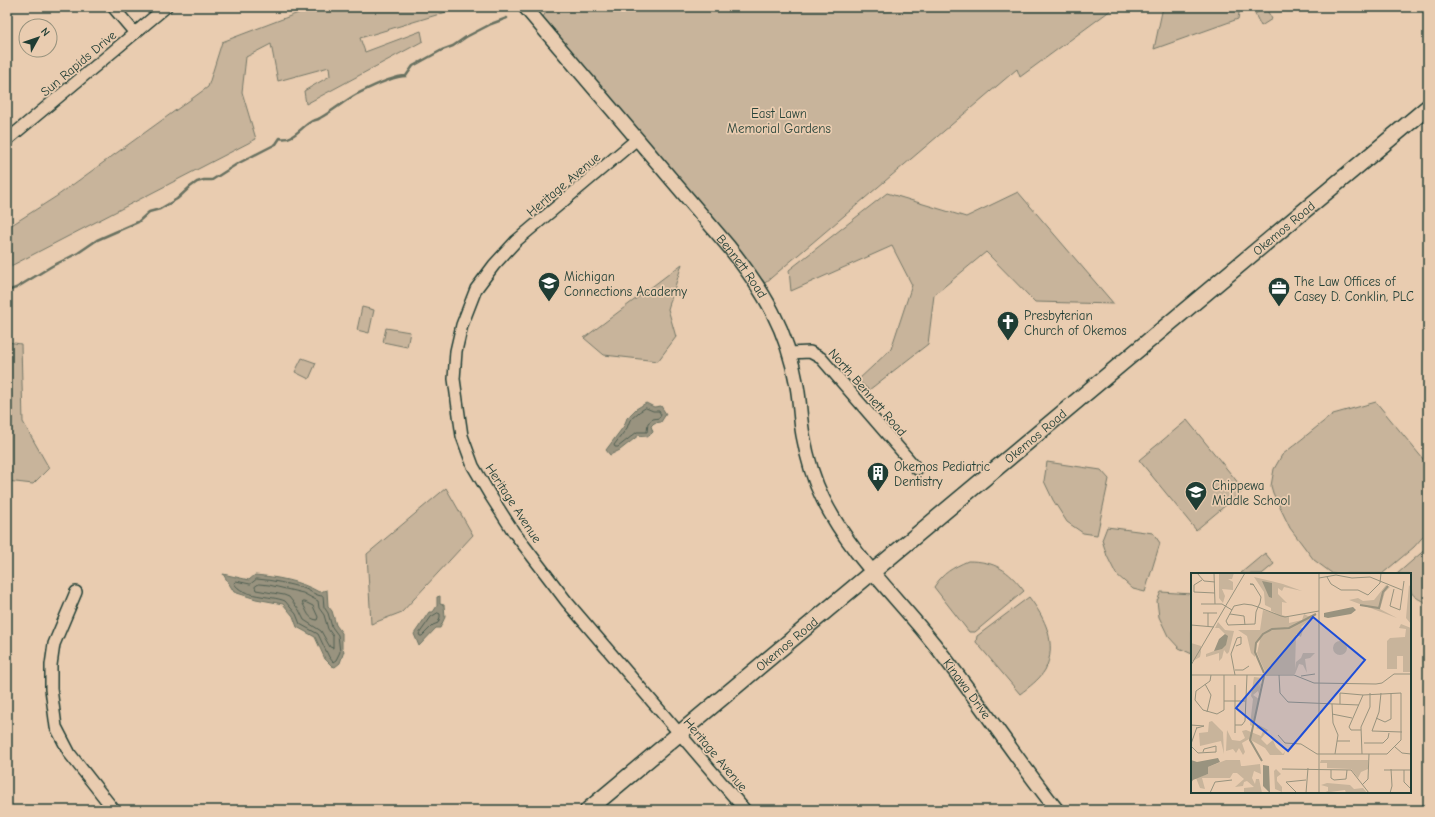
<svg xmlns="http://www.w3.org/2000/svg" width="1435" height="817" viewBox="0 0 1435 817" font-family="'Comic Neue',sans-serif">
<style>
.green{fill:#c8b49b;stroke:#747868}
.water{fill:#99937f;stroke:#687161}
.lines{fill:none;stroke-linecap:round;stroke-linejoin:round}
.shore{stroke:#505f52;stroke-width:1}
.stream{stroke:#687161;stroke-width:2.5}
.minor-casing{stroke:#1f3d34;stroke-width:14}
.tertiary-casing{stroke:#1f3d34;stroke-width:16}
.secondary-casing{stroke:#1f3d34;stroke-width:18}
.minor{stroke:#e9ccb0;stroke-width:11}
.tertiary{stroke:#e9ccb0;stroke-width:13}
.secondary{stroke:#e9ccb0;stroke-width:15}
.labels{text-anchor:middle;stroke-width:3.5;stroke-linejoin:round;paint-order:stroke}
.street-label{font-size:13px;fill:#1f3d34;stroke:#e9ccb0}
.park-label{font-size:13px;fill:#274339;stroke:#e9ccb0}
.poi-label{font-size:13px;fill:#1f3d34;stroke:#e9ccb0;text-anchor:start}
.inset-river{fill:none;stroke:#99937f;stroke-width:2}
.inset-road{fill:none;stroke:#98937e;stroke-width:1}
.view{fill:#1d4ed8;fill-opacity:0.15;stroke:#1d4ed8;stroke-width:2}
.inset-edge{fill:none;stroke:#1f3d34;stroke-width:2}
</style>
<rect width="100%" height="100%" fill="#e9ccb0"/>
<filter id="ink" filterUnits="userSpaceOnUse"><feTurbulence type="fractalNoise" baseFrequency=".025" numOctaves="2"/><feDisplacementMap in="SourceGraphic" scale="8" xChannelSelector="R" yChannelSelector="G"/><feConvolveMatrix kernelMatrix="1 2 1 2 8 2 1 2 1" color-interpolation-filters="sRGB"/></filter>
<g filter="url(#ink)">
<g class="green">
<polygon points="314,7 463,7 360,38 365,52 421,31 423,41 306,104 304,91 330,76 329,67 278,81 271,44 246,57 242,92 256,139 7,268 7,228 57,196 208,87 222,42"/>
<polygon points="549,7 1115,7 1020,77 1017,69 765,283 543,17"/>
<polygon points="1163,7 1240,7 1238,19 1154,49"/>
<polygon points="1265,7 1272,19 1261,26 1255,14"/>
<polygon points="1018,192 1114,304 1035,302 986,252 934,295 928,344 869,390 858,380 891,349 912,285 892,246 791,291 789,270 887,193 966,217"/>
<polygon points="682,264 668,309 676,337 658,361 604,355 584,338"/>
<polygon points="362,307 374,310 369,333 357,330"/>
<polygon points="386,328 410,332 407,347 383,342"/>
<polygon points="7,342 21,344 23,422 49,468 33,484 7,481"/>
<polygon points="302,358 316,363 309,379 295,372"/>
<polygon points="1376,402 1428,465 1428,531 1414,547 1382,574 1333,574 1314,560 1290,528 1273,493 1271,486 1274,469 1282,455 1333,414"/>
<polygon points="1187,420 1244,490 1196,530 1139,460"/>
<polygon points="1047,462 1101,470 1109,479 1097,535 1083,533 1067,522 1053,500 1044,481"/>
<polygon points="446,488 473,535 402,612 371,624 367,554"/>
<polygon points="1107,527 1153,533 1160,543 1145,592 1133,589 1116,574 1107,556 1102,540"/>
<path d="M 1428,547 L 1428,604 C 1409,594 1410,595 1410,574 L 1397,574 Z"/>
<polygon points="1265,553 1274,564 1262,574 1242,574 1241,573"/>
<path d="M 968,561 C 995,561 1008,570 1024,591 L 975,632 L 969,632 L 934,587 C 943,573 952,568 968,561 Z"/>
<polygon points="1161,592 1192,594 1192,654 1179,648 1168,636 1159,617 1157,601"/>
<path d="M 1029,597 C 1045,618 1058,644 1045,670 C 1039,680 1029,687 1020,694 L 976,642 L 977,636 Z"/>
</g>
<g class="water">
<polygon points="646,403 654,407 661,406 666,414 661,422 654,423 651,426 653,432 648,437 639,435 620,450 610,455 606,450 624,426 627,418 636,409"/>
<path d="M 223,574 L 249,580 L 255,575 C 277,577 300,581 319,592 L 327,590 L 328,606 L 332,611 L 336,625 L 342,633 L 342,648 L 344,651 L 340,663 L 335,667 L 332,666 L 325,659 L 315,637 L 297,627 L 293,616 L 283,604 L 256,599 L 234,592 Z"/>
<polygon points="440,596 440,604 444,605 445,617 440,628 436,628 419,646 414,634 429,612 433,612 437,606 437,597"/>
</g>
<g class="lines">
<g class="shore">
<polygon points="646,408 653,411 659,411 661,415 659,418 653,419 648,423 647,432 637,432 618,447 615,447 614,445 627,428 630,420 639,412"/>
<path d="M 257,579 C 273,580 289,584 303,588 C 311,591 316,596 323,596 L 324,607 L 328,613 L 332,627 L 338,635 L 340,652 L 336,660 L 333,662 L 329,657 L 318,634 L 300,624 L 296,614 L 285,601 C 271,595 242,598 234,583 L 236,581 L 250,584 Z"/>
<polygon points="259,584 269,585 303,593 318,601 319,608 324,615 328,629 333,636 333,648 330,647 321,631 304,620 299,610 289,597 284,595 256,590 255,587"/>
<path d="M 303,602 L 305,602 L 313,606 L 318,617 L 317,620 C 308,619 307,611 303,604 Z"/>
<polygon points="438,613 440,614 440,617 438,623 433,625 422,636 420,636 419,634 431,617"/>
</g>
<path class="stream" d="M 7,291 L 16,288 L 52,266 L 78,253 L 97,240 L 138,222 L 149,212 L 160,209 L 177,199 L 190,187 L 197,182 L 204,180 L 212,180 L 237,164 L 276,144 L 280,138 C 292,142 302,126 312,121 C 315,120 318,120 320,118 C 333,111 344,101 357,94 C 369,88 392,76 406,76 L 413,66 L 442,50 L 453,46 L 466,37 L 491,24 L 507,18"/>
<g class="minor-casing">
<g id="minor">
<polyline points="113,7 135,33"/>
<polyline points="637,139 516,241 494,265 476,289 462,325 456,351 454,379 462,436 473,466 490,495 513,531 567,602 745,810"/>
<polyline points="7,140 166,7"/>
<polyline points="789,353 810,352 821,358 917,469"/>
<polyline points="76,592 54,644 51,665 51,689 56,727 70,754 114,810"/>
</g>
</g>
<g class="tertiary-casing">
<g id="tertiary">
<path id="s1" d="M 525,7 L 729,247 C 764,291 787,329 797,386 C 800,402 800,419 803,435 C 807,457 813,479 823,499 C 850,554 897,597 934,644 C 977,698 1014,756 1057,810"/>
</g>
</g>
<g class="secondary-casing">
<g id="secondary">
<path id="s2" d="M 588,810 L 1428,107"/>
</g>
</g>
<use href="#minor" class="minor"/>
<use href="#tertiary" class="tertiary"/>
<use href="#secondary" class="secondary"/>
</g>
</g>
<defs>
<g id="school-pin" transform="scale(1.15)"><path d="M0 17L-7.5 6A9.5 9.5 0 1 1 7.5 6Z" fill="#1f3d34" stroke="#e9ccb0"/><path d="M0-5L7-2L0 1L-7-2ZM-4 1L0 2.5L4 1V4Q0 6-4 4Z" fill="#fff"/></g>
<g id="office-pin" transform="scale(1.15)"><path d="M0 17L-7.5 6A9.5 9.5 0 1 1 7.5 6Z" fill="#1f3d34" stroke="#e9ccb0"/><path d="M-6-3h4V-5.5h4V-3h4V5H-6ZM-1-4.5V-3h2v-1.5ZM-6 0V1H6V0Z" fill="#fff"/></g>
<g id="church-pin" transform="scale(1.15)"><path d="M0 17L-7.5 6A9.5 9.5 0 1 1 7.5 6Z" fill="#1f3d34" stroke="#e9ccb0"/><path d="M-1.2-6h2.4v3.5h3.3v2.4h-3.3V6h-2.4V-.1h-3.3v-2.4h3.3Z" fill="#fff"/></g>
<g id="building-pin" transform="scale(1.15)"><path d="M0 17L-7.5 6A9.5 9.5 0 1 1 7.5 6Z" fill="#1f3d34" stroke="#e9ccb0"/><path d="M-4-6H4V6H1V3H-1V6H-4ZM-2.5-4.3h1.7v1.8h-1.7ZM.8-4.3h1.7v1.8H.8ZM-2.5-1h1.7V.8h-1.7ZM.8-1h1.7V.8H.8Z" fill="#fff"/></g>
</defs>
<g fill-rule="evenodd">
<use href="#school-pin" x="549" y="283"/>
<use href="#office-pin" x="1279" y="288"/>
<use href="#church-pin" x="1008" y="322"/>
<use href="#building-pin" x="878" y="473"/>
<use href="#school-pin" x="1196" y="492"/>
</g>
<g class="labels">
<g class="street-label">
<text transform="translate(78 63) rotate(-40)" y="5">Sun Rapids Drive</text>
<text transform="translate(563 184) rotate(-40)" y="5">Heritage Avenue</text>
<text dy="5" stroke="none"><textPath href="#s2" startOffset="907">Okemos Road</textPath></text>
<text dy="5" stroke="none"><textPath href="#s1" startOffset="338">Bennett Road</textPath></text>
<text transform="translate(868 392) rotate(49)" y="5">North Bennett Road</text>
<text dy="5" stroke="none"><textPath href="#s2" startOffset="583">Okemos Road</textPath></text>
<text transform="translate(514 503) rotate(57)" y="5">Heritage Avenue</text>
<text dy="5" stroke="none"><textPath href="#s2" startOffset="259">Okemos Road</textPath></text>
<text dy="5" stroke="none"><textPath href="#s1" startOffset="827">Kinawa Drive</textPath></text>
<text transform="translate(716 754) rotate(50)" y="5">Heritage Avenue</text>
</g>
<g class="park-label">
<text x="779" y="118">East Lawn<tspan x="779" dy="15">Memorial Gardens</tspan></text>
</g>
<g class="poi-label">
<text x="564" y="281">Michigan<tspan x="564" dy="15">Connections Academy</tspan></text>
<text x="1294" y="286">The Law Offices of<tspan x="1294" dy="15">Casey D. Conklin, PLC</tspan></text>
<text x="1024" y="320">Presbyterian<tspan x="1024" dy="15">Church of Okemos</tspan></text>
<text x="894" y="471">Okemos Pediatric<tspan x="894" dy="15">Dentistry</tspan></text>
<text x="1212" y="490">Chippewa<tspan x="1212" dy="15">Middle School</tspan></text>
</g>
</g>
<g transform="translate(1191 573)">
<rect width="220" height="220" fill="#e9ccb0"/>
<path d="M 28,0 L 47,0 L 51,1 L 43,0 L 41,6 L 37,6 L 42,9 L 42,17 L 31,16 L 34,23 L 32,30 L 28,25 ZM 63,4 L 92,11 L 111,18 L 93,14 L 91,18 L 87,15 L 87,21 L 96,30 L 91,29 L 91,43 L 80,38 L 80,35 L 74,32 L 73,19 ZM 195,12 L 199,14 L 194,19 L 189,36 L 206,45 L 158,27 L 167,25 L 172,28 L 183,27 ZM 218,12 L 220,15 L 220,51 L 215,45 ZM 72,37 L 98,44 L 98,50 L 111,47 L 113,41 L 117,43 L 125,42 L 110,54 L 112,57 L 110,64 L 105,61 L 104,96 L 105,89 L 110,85 L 112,80 L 124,80 L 119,85 L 114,86 L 116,100 L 112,92 L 108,91 L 104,101 L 75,101 L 66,80 L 69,67 L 64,70 L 64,84 L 60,80 L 56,63 L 47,57 L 69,57 ZM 27,49 L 34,57 L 43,58 L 38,79 L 36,81 L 33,77 L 31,85 L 28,88 L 28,80 L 15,84 L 15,81 L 23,78 L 36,63 L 28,55 L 24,55 ZM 210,51 L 220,55 L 220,99 L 212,99 L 212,83 L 206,83 L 206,96 L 196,96 L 196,68 L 199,65 L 214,64 L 215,56 L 208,55 ZM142 75a7 7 0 1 1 14 0a7 7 0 1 1-14 0ZM 0,70 L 10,73 L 10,79 L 9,84 L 0,89 ZM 63,104 L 71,105 L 67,114 L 70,110 L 68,121 L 67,118 L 62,122 L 68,126 L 61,153 L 59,152 L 62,126 L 60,123 ZM 21,148 L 32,159 L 33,181 L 30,168 L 9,173 L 8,160 L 17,159 L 18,149 ZM 68,152 L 77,157 L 70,166 L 76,172 L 82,167 L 85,174 L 92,181 L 94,178 L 93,182 L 79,182 L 74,175 L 58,166 L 51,170 L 54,179 L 52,182 L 48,175 L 45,180 L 42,176 L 35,178 L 36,157 L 41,167 L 49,168 L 54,165 L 51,158 L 55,157 L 70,163 L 72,158 L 65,155 ZM 35,187 L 49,187 L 50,193 L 53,193 L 69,191 L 70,201 L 63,198 L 61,205 L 64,211 L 65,206 L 68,206 L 71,220 L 53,220 L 53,215 L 63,214 L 56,208 L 53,209 L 52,213 L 44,214 L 53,206 L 46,200 L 42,200 L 39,205 L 11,205 L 14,216 L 9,215 L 5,205 L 17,201 L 17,194 ZM 130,187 L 177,187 L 177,196 L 170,199 L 167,205 L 160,196 L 136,195 L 136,190 L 129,190 ZM 85,196 L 90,201 L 86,204 L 86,208 L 91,214 L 91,219 L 84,216 L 83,198 ZM 136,210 L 159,212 L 163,216 L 172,215 L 176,220 L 155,220 L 154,217 L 132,220 L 137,218 L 137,214 L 130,212 Z" fill="#c8b49b"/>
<path d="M 71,8 L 81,10 L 81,25 L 78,24 ZM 162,34 L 165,37 L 160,41 L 137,45 L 133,44 L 133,40 ZM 34,61 L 37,63 L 35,72 L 31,76 L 23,78 L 28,66 ZM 27,185 L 29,189 L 17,194 L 17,201 L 2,207 L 0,210 L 0,187 L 6,189 ZM 72,192 L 78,193 L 79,220 L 72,213 Z" fill="#99937f"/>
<path class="inset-river" d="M 169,32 L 188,35 L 192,19 L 197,13M 73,100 L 64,79 L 65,70 L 72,61 L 81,56 L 98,55 L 125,41M 71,188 L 59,167 L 73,103"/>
<path class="inset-road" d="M 6,0 L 13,8 L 24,9M 23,0 L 24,31M 136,4 L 140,11 L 150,17 L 167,17 L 177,22 L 189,10 L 190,0M 128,5 L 145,2 L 161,5 L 179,4 L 211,17M 11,7 L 3,12 L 3,19 L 24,20M 63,12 L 59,11 L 62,11 L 70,24 L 69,30 L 67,34 L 65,39 L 64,51 L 37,52 L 35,48 L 43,33 L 53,31 L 61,32 L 67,34 L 90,43 L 94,44 L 128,38M 203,16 L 199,33 L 209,37 L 213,8M 10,31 L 31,31 L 41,37M 12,40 L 26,40M 17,40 L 17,53M 39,41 L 53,43 L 54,52M 0,52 L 23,54M 0,92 L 54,0M 44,97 L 52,97 L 58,93M 0,102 L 103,102 L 123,110 L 185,111 L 191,110 L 203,101 L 220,101M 20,102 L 19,108 L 5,118 L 4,127 L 12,137 L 26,141 L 33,137 L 33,102M 44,102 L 40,81 L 46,65 L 50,64 L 50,71 L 45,73M 88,102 L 89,120 L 97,129 L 168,132M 110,103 L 124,101M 14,111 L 20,122 L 16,139M 190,120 L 188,139 L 181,158 L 211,159M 33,128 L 54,128M 141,131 L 142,150 L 147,162 L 144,181M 141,141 L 161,145M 185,145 L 194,149 L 200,146 L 200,120M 0,152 L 13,153 L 6,155M 44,152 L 51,152 L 54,148 L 56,102M 170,157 L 160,157 L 158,154 L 172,122M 44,160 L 44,112M 87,162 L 94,170 L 110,171 L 126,181 L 196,181 L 210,167 L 210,120 L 172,122 L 149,120 L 149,131M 146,168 L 159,168M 173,170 L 192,170 L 197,165 L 198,160M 0,171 L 6,154M 0,173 L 7,180 L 25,179 L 25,173 L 13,176 L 12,179M 204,174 L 211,180 L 220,181M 171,181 L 170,154 L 179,134 L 179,120M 91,196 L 160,197 L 178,220M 140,197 L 140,205 L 143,207 L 155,206 L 156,197M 193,197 L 220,197M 213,197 L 213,209 L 220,216M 95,209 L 115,207M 95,209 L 106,220M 171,212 L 177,206 L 178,181M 19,220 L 24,209 L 41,207M 115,220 L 117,195M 128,220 L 128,0M 199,220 L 201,213 L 200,196"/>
<path class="view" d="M 122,44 L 174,87 L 97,178 L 45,135 Z"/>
<rect width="220" height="220" class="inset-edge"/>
</g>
<rect width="1435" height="817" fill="none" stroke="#e9ccb0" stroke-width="24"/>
<rect x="12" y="12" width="1411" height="793" fill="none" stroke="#1f3d34" stroke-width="1.5" filter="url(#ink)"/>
<g transform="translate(38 38) rotate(50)"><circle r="19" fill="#e9ccb0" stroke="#98937e"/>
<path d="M0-3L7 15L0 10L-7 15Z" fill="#1f3d34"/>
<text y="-6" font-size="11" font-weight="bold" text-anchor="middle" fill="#1f3d34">N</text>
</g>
</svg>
